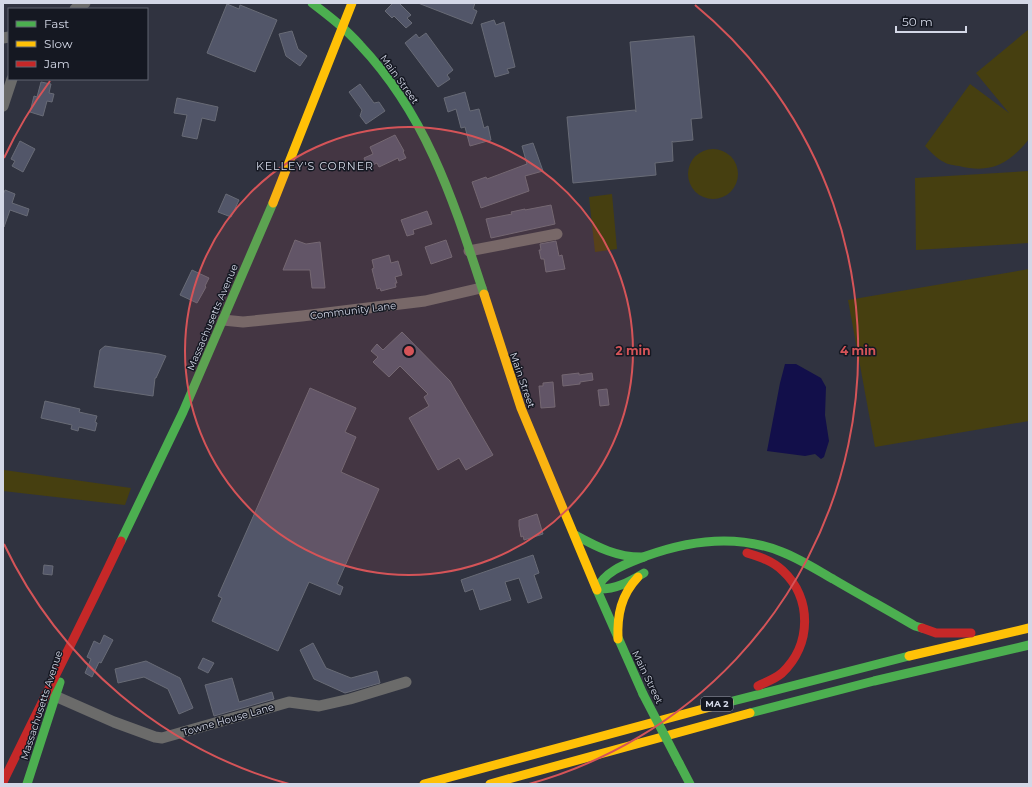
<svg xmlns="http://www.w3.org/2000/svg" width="1032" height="787" viewBox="0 0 1032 787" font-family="Montserrat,sans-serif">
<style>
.green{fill:#463f10}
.water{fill:#120f4a}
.building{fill:#525669;stroke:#686b76}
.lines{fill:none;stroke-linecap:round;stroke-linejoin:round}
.street{stroke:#6b6b6a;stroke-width:11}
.fast{stroke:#4caf50;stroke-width:9}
.slow{stroke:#ffc107;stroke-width:9}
.jam{stroke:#c62828;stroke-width:9}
.fast-bridge{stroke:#4caf50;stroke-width:9}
.ring{fill:none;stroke:#d55458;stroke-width:2}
.labels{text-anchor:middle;stroke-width:3;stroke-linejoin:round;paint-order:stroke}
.shield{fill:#151822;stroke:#9a9eab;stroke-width:1}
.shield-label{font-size:9px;font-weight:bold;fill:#d3d7e6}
.street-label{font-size:10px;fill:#d3d7e6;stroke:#151822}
.neighbourhood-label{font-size:11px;letter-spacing:1px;fill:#d3d7e6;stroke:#151822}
.centre{fill:#d55458;stroke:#151822;stroke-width:2}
.ring-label{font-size:12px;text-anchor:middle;font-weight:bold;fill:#d55458;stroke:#151822;stroke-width:3;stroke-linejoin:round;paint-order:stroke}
</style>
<rect width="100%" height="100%" fill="#303340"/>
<g class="green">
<path d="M 1029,29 L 1029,139 C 1009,164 991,174 959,166 C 954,165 948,165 944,162 C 937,159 930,151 925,146 L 970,84 L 1009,113 L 976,73 Z"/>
<circle cx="713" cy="174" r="25"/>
<polygon points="1029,171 1029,243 916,250 915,178"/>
<polygon points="612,194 617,249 595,252 589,197"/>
<polygon points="1029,269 1029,421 875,447 848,300"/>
<polygon points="3,470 4,470 131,488 125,505 3,491"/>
</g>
<polygon class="water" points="785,364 796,364 821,378 826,387 825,415 829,441 824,457 821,459 815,454 805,456 767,451 780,383"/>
<g class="building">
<polygon points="393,3 399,3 411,15 407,18 412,23 406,28 394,16 392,18 385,11"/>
<polygon points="418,3 475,3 473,9 477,11 472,24"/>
<polygon points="227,4 239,9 240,5 277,20 255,72 207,53"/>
<polygon points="494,20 496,25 504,22 515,67 507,69 509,73 495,77 481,24"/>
<polygon points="292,31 298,49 307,56 300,66 286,56 279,34"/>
<polygon points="426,33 453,70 447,75 450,79 438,87 405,43 416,34 419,38"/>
<polygon points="694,36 702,118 691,119 693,140 673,142 672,141 673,161 655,163 656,175 573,183 567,117 635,110 636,112 630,42"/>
<polygon points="41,82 51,84 49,93 54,94 52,102 47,101 43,116 30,112 34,96 37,97"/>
<polygon points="360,84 374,103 379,102 385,111 366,124 360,116 362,110 349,92"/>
<polygon points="465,92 470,111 479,109 484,128 488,126 491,140 470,146 465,127 461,128 456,109 448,112 444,98"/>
<polygon points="177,98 218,107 215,121 202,118 197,139 182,136 187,115 174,113"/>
<polygon points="395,135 404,151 403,152 406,158 399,161 398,158 379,167 377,163 368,167 364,158 373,154 370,147"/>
<polygon points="20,141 35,149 23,172 12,166 15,161 11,159"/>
<polygon points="533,143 543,171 525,176 529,191 481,208 472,182 486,177 487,179 527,164 522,146"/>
<polygon points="5,190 15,194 12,203 29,209 27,216 10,210 4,227 3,195"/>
<polygon points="226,194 239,200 231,217 218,212"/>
<polygon points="551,205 555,224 491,238 486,219 512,214 511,212 525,209 525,210"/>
<polygon points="427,211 432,224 413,230 414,234 407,236 401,220"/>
<polygon points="295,240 306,244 320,242 325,288 312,288 310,270 283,270"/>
<polygon points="446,240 452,257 431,264 425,247"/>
<polygon points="556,241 559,256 562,255 565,269 546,272 544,259 541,259 539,250 541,250 540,244"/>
<polygon points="389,255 391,263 398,261 402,275 395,277 397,283 395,283 396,287 381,291 380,288 377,289 372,269 374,268 372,260"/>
<polygon points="192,270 209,278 205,286 206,287 197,303 180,295"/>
<polygon points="402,332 450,381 493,455 466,470 459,458 438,470 409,418 429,406 424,397 428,394 400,366 389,377 373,362 378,357 371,351 377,344 383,350"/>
<polygon points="105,346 159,354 166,356 156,378 155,378 153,396 94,387 100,350"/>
<polygon points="579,373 579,375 592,373 593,380 580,382 580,384 563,386 562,375"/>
<polygon points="553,382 555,407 541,408 539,386 543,386 543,383"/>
<polygon points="310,388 356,408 345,432 356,437 341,472 379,489 337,584 343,587 340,595 309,582 278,651 212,621 222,598 218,596"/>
<polygon points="607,389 609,405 600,406 598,390"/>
<polygon points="45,401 80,409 79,412 97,416 95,422 97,423 95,431 79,427 78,431 71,429 72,425 41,418"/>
<polygon points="537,514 543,534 524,540 523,536 521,537 519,526 519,520"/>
<polygon points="533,555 539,573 534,575 542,598 528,603 519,578 505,582 511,600 480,610 473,589 465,592 461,580"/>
<polygon points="44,565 53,566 52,575 43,574"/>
<polygon points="104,635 113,640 101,663 99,662 92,677 85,673 91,659 87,657 94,641 100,644"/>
<polygon points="313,643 326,668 351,678 377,671 380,683 345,693 314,679 300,650"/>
<polygon points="203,658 214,663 208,673 198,668"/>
<polygon points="146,661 180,678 193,708 179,714 168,689 144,677 118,683 115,669"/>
<polygon points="232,678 239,702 272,692 274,699 214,716 205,685"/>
</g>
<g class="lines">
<g class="street">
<polyline points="75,9 85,3"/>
<polyline points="3,38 9,37"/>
<polyline points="3,106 12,79"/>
<polyline points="469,251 557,234"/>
<polyline points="223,320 243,322 302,316 425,301 481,288"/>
<polyline points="55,696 114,722 155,737 162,738 289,702 319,706 350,699 406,682"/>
</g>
<g class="fast">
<path d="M 312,3 C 329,16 346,29 360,45 C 428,117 454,203 484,294"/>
<path d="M 575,535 C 597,547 618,558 644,557"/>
<polyline points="121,541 183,412 273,203"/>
<path d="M 644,573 C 629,582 615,590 597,589 C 605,570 629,563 646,556 C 690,540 738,534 782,552 C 800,559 817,570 833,579 C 860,595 888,610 915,626 L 922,628"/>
<polyline points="597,590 643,694"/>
<polyline points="729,702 909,656"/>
<polyline points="750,713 874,681 1029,645"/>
<polyline points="679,763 690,784"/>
<polyline points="27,784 60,682"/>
</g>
<g class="slow">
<polyline points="273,203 352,3"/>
<polyline points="484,294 521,408 597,590"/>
<path d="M 618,639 C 617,615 621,595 638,577"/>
<polyline points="909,656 1029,628"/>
<polyline points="424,784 729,702"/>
<polyline points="490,784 750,713"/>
</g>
<g class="jam">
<path d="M 747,553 C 760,557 773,561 783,571 C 812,598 812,645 782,673 C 775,679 766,682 758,686"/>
<polyline points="922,628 936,633 971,633"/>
<path d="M 3,782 C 42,701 83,622 121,541"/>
</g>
<polyline class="fast-bridge" points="643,694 679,763"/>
</g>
<circle cx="409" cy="351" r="224" fill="#d55458" fill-opacity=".12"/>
<g class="ring">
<circle cx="409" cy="351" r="224"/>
<path d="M289 784A449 449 0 0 1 4 544M4 158A449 449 0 0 1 50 81M695 5A449 449 0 0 1 529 784"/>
</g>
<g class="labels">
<rect class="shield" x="701" y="697" width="32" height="14" rx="3"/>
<g class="shield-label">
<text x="717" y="707">MA 2</text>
</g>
<g class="street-label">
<text transform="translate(400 79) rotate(54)" y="4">Main Street</text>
<text transform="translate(353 310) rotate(-7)" y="4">Community Lane</text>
<text transform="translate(212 317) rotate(-67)" y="4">Massachusetts Avenue</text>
<text transform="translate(523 380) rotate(71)" y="4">Main Street</text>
<text transform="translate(648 677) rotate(64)" y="4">Main Street</text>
<text transform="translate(41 705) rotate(-72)" y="4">Massachusetts Avenue</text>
<text transform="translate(228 719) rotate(-16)" y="4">Towne House Lane</text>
</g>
<g class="neighbourhood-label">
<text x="315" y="170">KELLEY'S CORNER</text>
</g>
</g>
<circle cx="409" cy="351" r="6" class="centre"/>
<g class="ring-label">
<text x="633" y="355">2 min</text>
<text x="858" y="355">4 min</text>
</g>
<rect width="1032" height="787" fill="none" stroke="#d3d7e6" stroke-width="8"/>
<rect x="8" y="8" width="140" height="72" fill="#151822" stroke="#616470"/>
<rect x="16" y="21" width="20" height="6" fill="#4caf50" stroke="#616470"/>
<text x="44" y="28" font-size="12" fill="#d3d7e6">Fast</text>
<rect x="16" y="41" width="20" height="6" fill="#ffc107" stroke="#616470"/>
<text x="44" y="48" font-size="12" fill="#d3d7e6">Slow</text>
<rect x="16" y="61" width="20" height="6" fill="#c62828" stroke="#616470"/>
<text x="44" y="68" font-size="12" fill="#d3d7e6">Jam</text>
<path d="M896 26v6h70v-6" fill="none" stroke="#d3d7e6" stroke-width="2"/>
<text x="902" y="26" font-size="12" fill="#d3d7e6" stroke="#151822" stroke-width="3" paint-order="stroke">50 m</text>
</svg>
